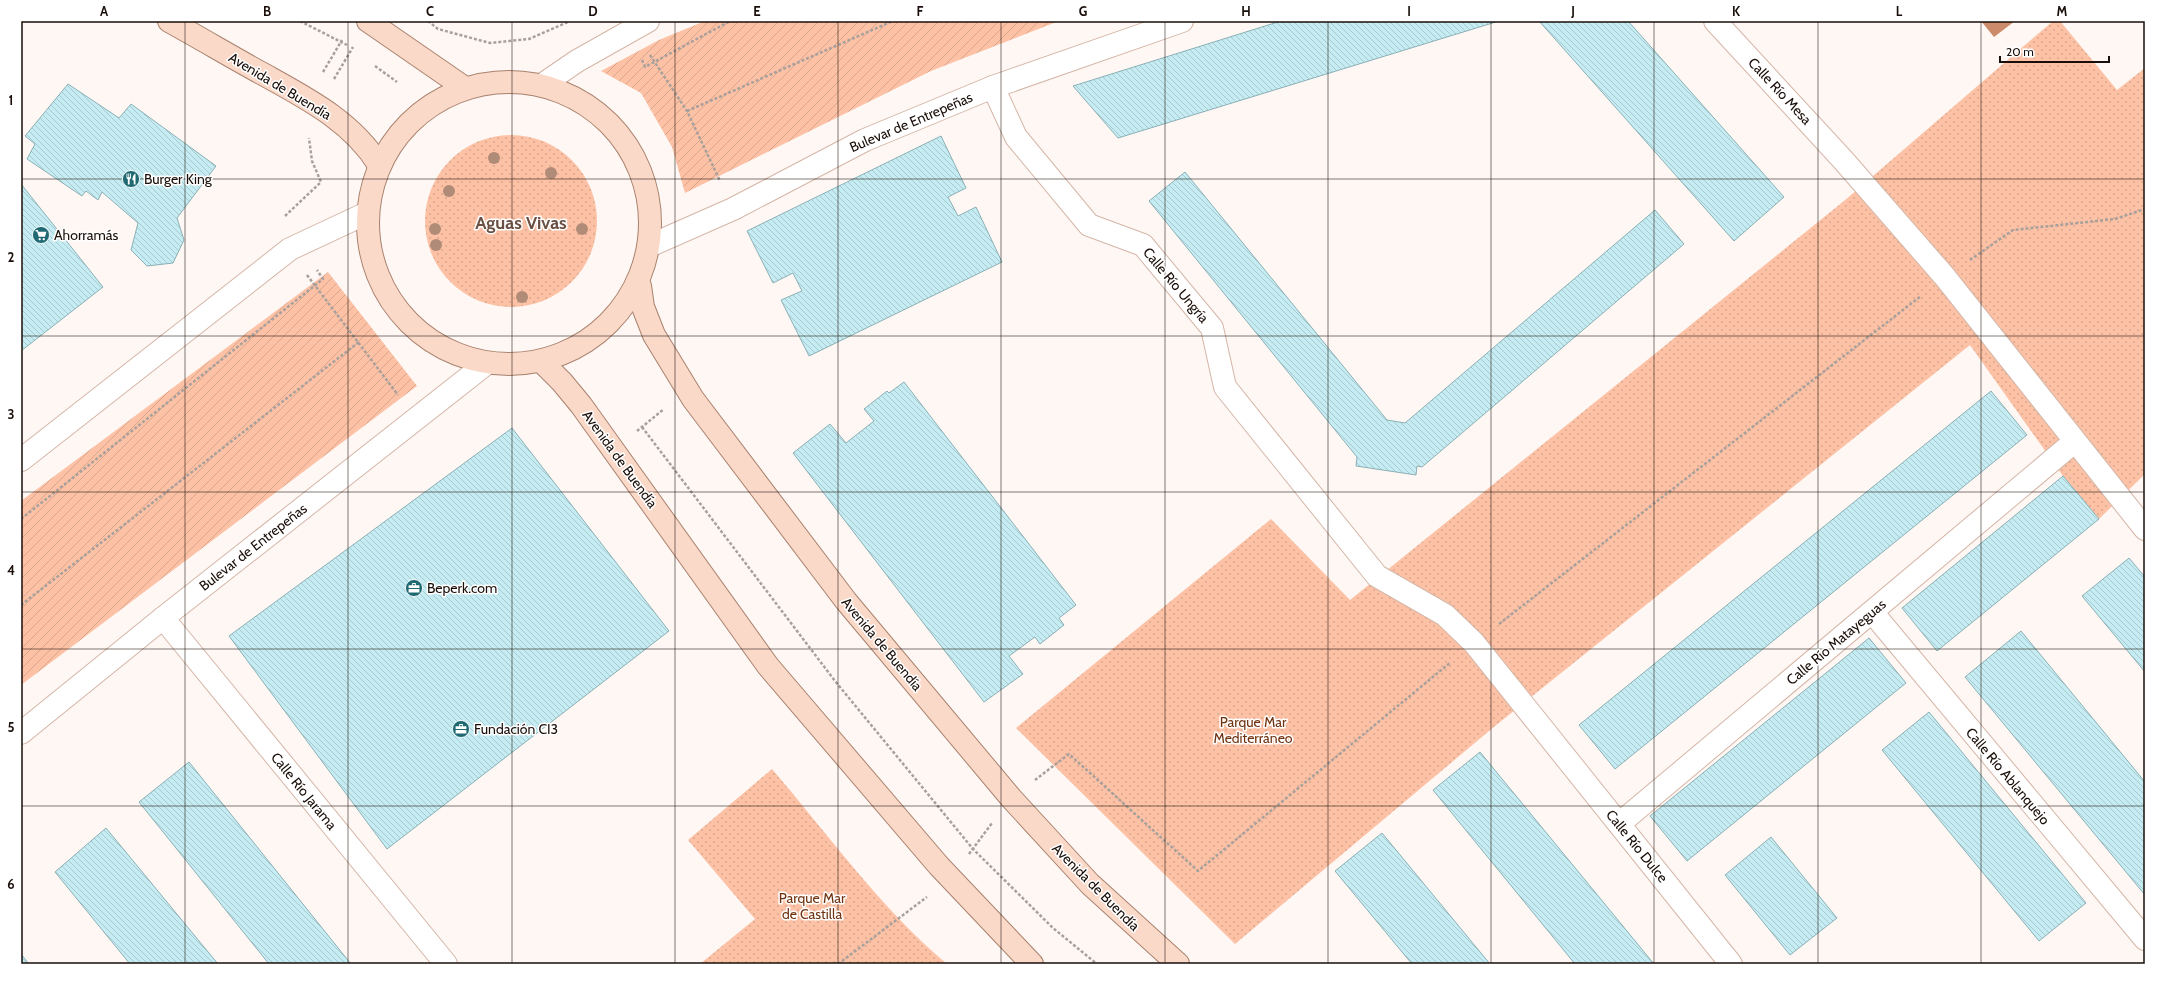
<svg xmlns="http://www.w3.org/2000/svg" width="2166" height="985" viewBox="0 0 2166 985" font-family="Cabin,sans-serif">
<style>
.grass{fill:url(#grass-dots)}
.garden{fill:url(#garden-furrows)}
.water{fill:#cc8c6c}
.building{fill:url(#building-back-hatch);stroke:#8ab0b5}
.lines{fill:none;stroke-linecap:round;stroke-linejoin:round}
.minor-casing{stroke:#d5b6a7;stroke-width:24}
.major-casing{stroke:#a9826e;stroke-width:24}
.path{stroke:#a8a09c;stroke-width:2.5;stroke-dasharray:3 2;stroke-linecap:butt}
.minor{stroke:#fff;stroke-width:22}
.major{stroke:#fad9c9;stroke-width:22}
.tree{fill:#b08b77}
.grid{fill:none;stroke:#190e09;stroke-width:1;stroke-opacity:0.55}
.labels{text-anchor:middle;stroke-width:3;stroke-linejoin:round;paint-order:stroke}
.street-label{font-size:14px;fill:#190e09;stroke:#fff}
.poi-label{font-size:14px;fill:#190e09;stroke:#fff;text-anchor:start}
.park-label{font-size:14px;fill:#703310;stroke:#fff}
.district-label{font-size:18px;font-weight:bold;fill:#6a4f42;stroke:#fff}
.neatline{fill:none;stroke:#190e09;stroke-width:1.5}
.grid-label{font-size:13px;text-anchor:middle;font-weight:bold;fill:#190e09}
</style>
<defs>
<pattern id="grass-dots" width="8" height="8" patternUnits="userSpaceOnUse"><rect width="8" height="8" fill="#fdc2a5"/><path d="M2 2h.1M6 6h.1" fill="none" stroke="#d8a68d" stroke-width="1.8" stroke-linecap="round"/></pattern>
<pattern id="garden-furrows" width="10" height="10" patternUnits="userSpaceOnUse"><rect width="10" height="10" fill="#fdc2a5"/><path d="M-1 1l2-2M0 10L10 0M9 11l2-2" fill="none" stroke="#d8a68d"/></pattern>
<pattern id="building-back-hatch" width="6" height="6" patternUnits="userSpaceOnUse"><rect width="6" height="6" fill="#c5ecf2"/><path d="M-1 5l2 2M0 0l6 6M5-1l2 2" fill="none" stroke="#a9c9ce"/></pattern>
</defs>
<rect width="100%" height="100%" fill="#fef7f4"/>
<g class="grass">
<polygon points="2053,21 2060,21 2117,90 2145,68 2145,474 2099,519 2063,476 1970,345 1495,726 1235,944 1016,728 1271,519 1350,600 1844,201"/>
<circle cx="511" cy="221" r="86"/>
<path d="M 772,769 C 827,833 882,910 947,964 L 700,964 L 755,919 L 688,840 Z"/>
</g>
<g class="garden">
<polygon points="705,21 1059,21 931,71 685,193 672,147 641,93 601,71 659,40"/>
<polygon points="328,272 417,386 21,685 21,501"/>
</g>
<polygon class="water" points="1981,21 2015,21 1994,37"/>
<g class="building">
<polygon points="1281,21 1499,21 1118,138 1073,86"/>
<polygon points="1539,21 1628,21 1784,197 1734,241"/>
<polygon points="68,84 119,118 131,104 216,166 177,218 184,240 173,263 147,266 131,250 138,223 102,192 98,200 86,191 82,196 27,159 35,144 25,136"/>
<polygon points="941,136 966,188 948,197 958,216 976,207 1002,262 809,356 781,300 802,291 793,273 773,283 747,231"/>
<polygon points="1185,172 1387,420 1405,423 1655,210 1684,244 1422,467 1417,466 1416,475 1356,466 1357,457 1149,201"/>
<polygon points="21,184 103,287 21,351"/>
<polygon points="904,382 1076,605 1059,618 1064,625 1040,644 1035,637 1009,656 1023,674 984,702 793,453 830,424 846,443 874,421 864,409 887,391 889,393"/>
<polygon points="1991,391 2027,435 1615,769 1579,725"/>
<polygon points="512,428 669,631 387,849 229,636"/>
<polygon points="2063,476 2099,519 1937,651 1902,608"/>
<polygon points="2129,558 2145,577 2145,672 2082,596"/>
<polygon points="2021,631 2145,782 2145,895 1965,677"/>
<polygon points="1869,638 1906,683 1687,861 1650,816"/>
<polygon points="1929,712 2086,903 2039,941 1882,750"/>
<polygon points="1480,752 1654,964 1575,964 1433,790"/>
<polygon points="189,762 351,964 269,964 139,802"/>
<polygon points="106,828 218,964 130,964 55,872"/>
<polygon points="1382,833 1490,964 1412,964 1335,871"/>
<polygon points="1771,837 1837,918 1790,955 1725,875"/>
<polygon points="21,954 29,964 21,964"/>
</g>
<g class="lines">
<g class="minor-casing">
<g id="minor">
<polyline points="1715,21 1844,161 1945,277 2145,529"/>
<polyline points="542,85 577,61 648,21"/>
<polyline points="993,87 1016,137 1089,225 1143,245 1212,328 1225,387 1377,576 1445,615 1474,643 1731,964"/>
<polyline points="649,246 733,209 865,140 993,87 1182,21"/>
<polyline points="21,460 290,249 367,213"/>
<polyline points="1872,612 2145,939"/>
<polyline points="163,618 446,964"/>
<polyline points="21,733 163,618 487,363"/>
<polyline points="1619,824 2074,442"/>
</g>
</g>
<g class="major-casing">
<g id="major">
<path d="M 169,21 C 200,38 230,56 261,73 C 306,98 352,121 379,165"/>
<polyline points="368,21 465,88"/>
<circle cx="509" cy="223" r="141"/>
<polyline points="640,286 643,307 654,335 693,399 846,601 1011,798 1090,884 1178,964"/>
<polyline points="542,362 562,382 581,405 768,666 939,866 1032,964"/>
</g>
</g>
<g class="path">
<polyline points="300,21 347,45"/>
<polyline points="428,21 438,29 490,43 529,39 570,21"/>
<polyline points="650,55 687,111 720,181"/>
<polyline points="642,60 645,67 730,21"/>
<polyline points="375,66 397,82"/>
<polyline points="323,72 342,40"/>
<polyline points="334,79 353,47"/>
<polyline points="687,111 893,21"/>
<polyline points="285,216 321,182 312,161 309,138"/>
<polyline points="1970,260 2013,230 2115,219 2145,209"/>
<polyline points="307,275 398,395"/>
<polyline points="642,427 835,681 973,849 1053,928 1097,964"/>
<polyline points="637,431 664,409"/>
<polyline points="21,519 323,279 317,270"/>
<polyline points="21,605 359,342"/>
<polyline points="1499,624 1921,296"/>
<polyline points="1035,780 1069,754 1198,871 1451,662"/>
<polyline points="969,854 992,823"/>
<polyline points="838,964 927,897"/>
</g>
<use href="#minor" class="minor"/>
<use href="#major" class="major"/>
</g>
<g class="tree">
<circle cx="494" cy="158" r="6"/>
<circle cx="551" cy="173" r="6"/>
<circle cx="449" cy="191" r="6"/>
<circle cx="435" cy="229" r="6"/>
<circle cx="582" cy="229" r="6"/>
<circle cx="436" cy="245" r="6"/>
<circle cx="522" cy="297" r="6"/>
</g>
<path class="grid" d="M 185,21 L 185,964M 348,21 L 348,964M 512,21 L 512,964M 675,21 L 675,964M 838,21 L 838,964M 1001,21 L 1001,964M 1165,21 L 1165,964M 1328,21 L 1328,964M 1491,21 L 1491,964M 1654,21 L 1654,964M 1818,21 L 1818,964M 1981,21 L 1981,964M 21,179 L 2145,179M 21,336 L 2145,336M 21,492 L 2145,492M 21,649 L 2145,649M 21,806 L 2145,806"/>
<defs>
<g id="restaurant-disc" transform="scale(0.9)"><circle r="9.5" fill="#1f6973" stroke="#fff"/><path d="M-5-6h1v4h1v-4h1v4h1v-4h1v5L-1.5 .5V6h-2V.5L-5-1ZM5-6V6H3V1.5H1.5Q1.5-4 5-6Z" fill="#fff"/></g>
<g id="supermarket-disc" transform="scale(0.9)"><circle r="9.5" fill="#1f6973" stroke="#fff"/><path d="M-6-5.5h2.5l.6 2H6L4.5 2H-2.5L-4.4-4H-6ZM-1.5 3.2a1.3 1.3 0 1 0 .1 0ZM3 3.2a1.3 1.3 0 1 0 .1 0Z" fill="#fff"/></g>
<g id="office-disc" transform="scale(0.9)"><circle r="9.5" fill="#1f6973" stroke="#fff"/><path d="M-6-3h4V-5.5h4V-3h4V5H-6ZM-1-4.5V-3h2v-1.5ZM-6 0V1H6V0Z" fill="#fff"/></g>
</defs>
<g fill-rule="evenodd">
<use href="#restaurant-disc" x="131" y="179"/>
<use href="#supermarket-disc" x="41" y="235"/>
<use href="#office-disc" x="414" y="588"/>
<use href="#office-disc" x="461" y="729"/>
</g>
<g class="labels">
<g class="street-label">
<text transform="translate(280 86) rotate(31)" y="5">Avenida de Buendía</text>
<text transform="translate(1780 91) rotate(47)" y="5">Calle Río Mesa</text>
<text transform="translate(911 122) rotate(-23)" y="5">Bulevar de Entrepeñas</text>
<text transform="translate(1176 285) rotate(50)" y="5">Calle Río Ungría</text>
<text transform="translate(620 459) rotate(54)" y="5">Avenida de Buendía</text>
<text transform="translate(253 547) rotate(-38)" y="5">Bulevar de Entrepeñas</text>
<text transform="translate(1836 642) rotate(-40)" y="5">Calle Río Matayeguas</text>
<text transform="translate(882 644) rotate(50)" y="5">Avenida de Buendía</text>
<text transform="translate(2008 776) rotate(50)" y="5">Calle Río Ablanquejo</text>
<text transform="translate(304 791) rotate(51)" y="5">Calle Río Jarama</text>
<text transform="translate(1637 846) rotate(51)" y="5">Calle Río Dulce</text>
<text transform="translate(1096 887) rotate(45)" y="5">Avenida de Buendía</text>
</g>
<g class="poi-label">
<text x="144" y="184">Burger King</text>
<text x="54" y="240">Ahorramás</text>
<text x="427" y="593">Beperk.com</text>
<text x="474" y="734">Fundación CI3</text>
</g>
<g class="park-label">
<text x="1253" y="727">Parque Mar<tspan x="1253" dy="16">Mediterráneo</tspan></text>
<text x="812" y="903">Parque Mar<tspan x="812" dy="16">de Castilla</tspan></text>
</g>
<g class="district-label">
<text x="521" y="229">Aguas Vivas</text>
</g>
</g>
<rect width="2166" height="985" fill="none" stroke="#ffffff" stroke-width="44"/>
<path d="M2000 56v6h109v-6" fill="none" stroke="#190e09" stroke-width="2"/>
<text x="2006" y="56" font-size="12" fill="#190e09" stroke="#ffffff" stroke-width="3" paint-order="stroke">20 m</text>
<rect x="22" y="22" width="2122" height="941" class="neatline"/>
<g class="grid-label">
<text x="104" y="16">A</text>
<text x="267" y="16">B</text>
<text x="430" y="16">C</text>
<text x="593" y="16">D</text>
<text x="757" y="16">E</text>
<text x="920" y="16">F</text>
<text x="1083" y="16">G</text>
<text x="1246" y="16">H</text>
<text x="1409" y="16">I</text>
<text x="1573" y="16">J</text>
<text x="1736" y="16">K</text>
<text x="1899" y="16">L</text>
<text x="2062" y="16">M</text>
<text x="11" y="105">1</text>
<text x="11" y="262">2</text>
<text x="11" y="419">3</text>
<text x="11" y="575">4</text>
<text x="11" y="732">5</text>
<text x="11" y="889">6</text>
</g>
</svg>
